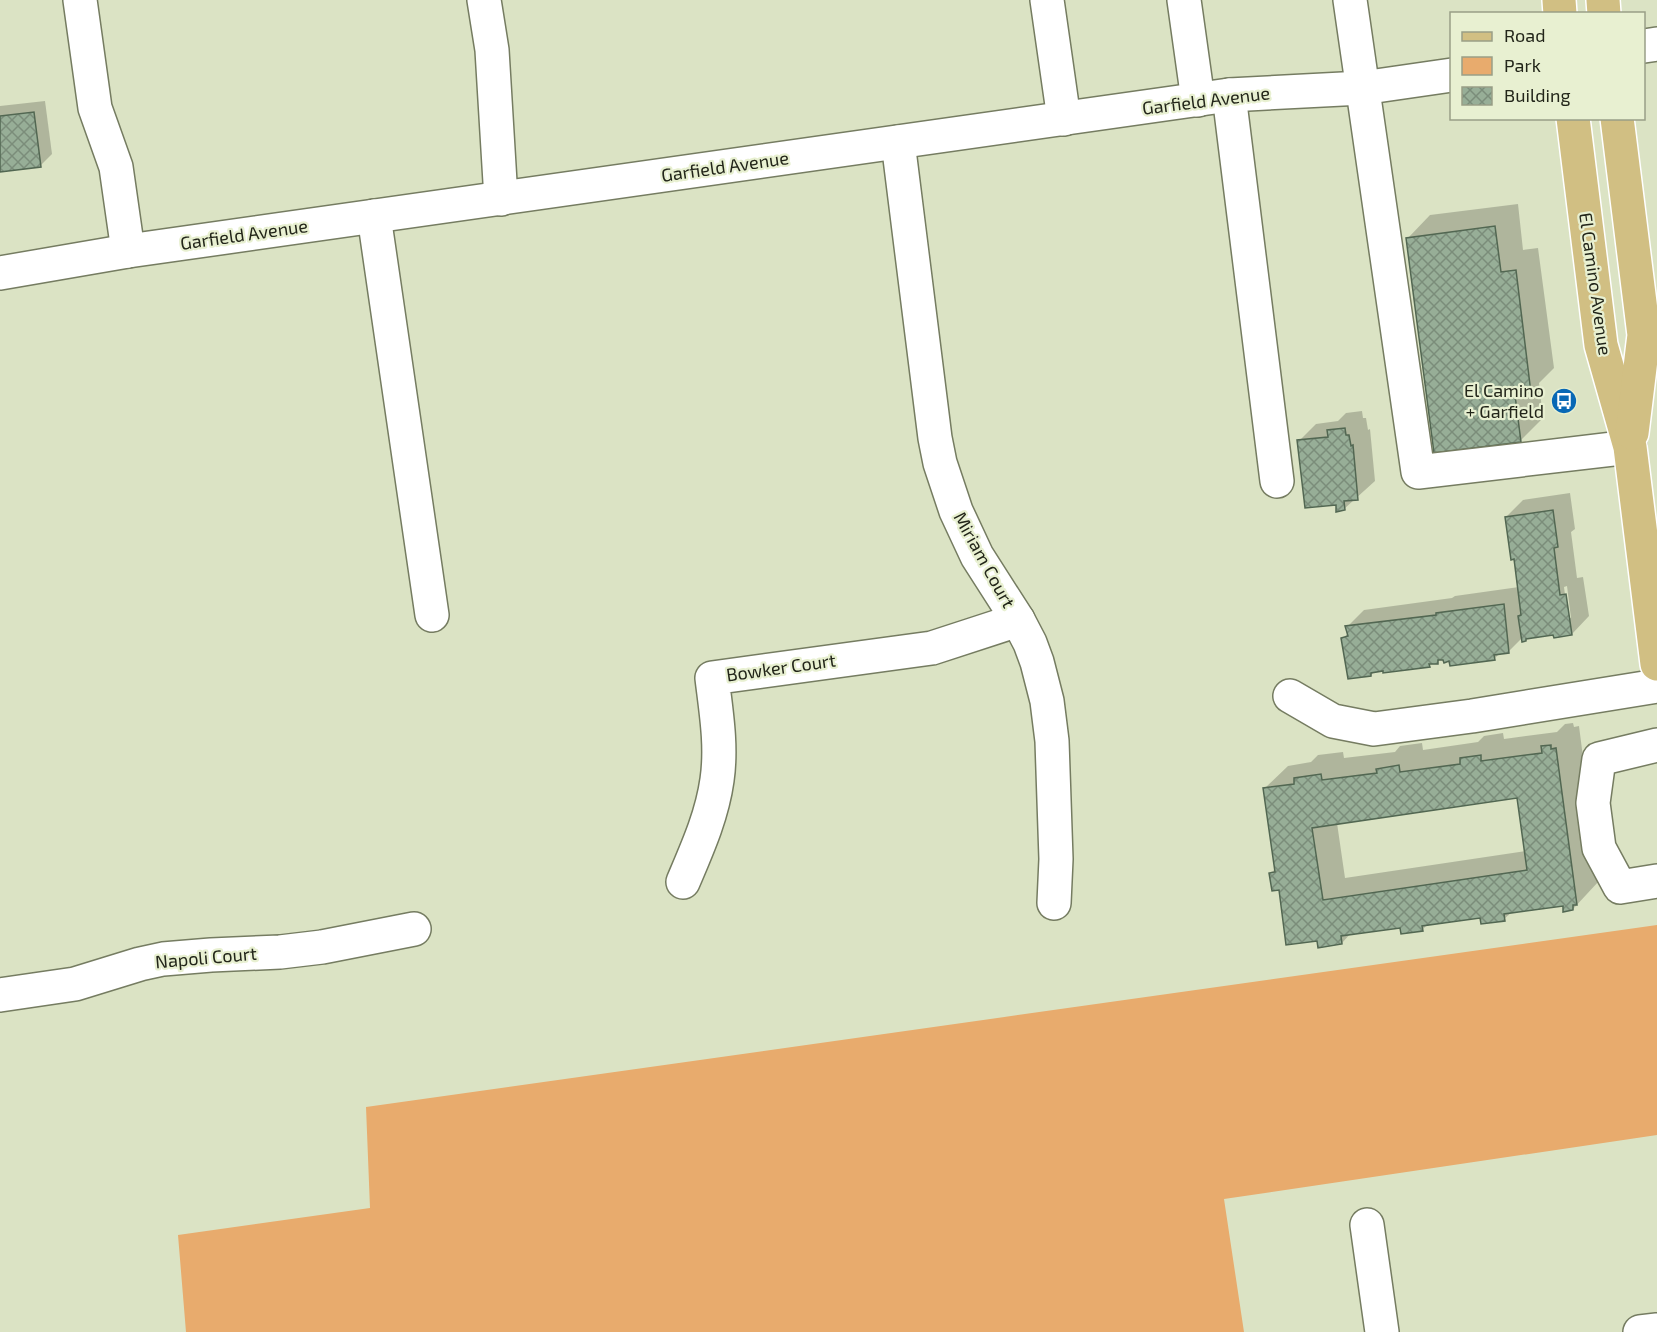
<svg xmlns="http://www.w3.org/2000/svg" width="1657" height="1332" viewBox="0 0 1657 1332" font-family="'Exo 2',sans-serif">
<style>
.green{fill:#e8ab6d}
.shadow{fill:#0003;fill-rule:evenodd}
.building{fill:url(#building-cross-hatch);stroke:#526752;stroke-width:1.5;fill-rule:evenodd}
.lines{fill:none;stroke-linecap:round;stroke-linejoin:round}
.minor-casing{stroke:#757c61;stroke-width:36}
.major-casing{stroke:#fff;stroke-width:36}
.minor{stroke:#fff;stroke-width:33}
.major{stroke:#d1bf83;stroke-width:33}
.labels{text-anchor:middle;stroke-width:4.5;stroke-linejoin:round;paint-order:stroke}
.street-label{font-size:18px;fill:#222519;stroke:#e8f0d1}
.poi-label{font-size:18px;fill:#222519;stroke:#e8f0d1;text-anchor:end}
</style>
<defs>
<pattern id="building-cross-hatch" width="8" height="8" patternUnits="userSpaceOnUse" patternTransform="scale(1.5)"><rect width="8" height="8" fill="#97ae97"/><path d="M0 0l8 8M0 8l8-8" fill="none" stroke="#7b8d7a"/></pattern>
</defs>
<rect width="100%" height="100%" fill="#dbe3c4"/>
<polygon class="green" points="1657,925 1657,1135 1224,1199 1244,1332 186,1332 178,1235 370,1208 366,1107"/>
<g class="shadow">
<polygon points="45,101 52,154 40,166 0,170 0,106"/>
<polygon points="1518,204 1523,250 1538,248 1554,368 1539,383 1543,418 1521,440 1408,238 1430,215"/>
<polygon points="1362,411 1363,418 1366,418 1368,430 1370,429 1375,481 1344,509 1337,503 1299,441 1316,424 1338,421 1346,413"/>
<path d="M 1570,493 L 1575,529 L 1571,532 L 1577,578 L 1583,577 L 1589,616 L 1572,634 L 1555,633 L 1528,637 L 1525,640 L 1523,637 L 1508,652 L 1500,653 L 1494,659 L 1451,660 L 1441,658 L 1437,662 L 1432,663 L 1429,665 L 1375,671 L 1371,675 L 1343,639 L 1348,633 L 1347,627 L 1364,610 L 1452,598 L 1455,596 L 1519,587 L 1515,557 L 1506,517 L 1523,500 ZM 1567,586 L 1571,618 L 1568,618 L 1564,587 Z"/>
<path d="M 1573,723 L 1574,727 L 1579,726 L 1599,881 L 1573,909 L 1564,905 L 1512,912 L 1504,919 L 1482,917 L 1428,924 L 1422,930 L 1402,926 L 1351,933 L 1342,943 L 1280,888 L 1271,873 L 1276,868 L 1265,788 L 1288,766 L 1311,762 L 1318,755 L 1343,752 L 1344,758 L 1395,752 L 1400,746 L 1422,743 L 1423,750 L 1478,742 L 1484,736 L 1503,733 L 1504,739 L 1557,732 L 1565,724 ZM 1518,797 L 1526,851 L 1345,878 L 1337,823 Z"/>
</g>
<g class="building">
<polygon points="34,112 41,167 0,172 0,116"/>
<polygon points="1495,226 1501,272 1516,270 1531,393 1515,395 1521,442 1434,453 1406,238"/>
<polygon points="1345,428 1346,435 1349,435 1351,446 1353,445 1358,500 1344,501 1345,510 1336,512 1336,505 1305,508 1297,440 1328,437 1327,430"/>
<polygon points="1553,510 1558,547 1554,548 1560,595 1566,594 1572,635 1554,638 1553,635 1526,639 1526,641 1522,642 1518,616 1521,615 1514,559 1511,560 1505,517"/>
<polygon points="1504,604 1509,653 1494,655 1495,660 1450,666 1449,661 1444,663 1443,660 1438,660 1438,664 1429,664 1430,667 1383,673 1383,671 1371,673 1371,676 1348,679 1341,638 1348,636 1345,626 1436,615 1436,613"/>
<path d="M 1551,745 L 1551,749 L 1556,748 L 1577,905 L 1573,905 L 1573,910 L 1563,912 L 1563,906 L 1504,914 L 1505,921 L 1481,924 L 1480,918 L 1422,926 L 1423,931 L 1401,934 L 1400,928 L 1341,936 L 1342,944 L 1318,948 L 1317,941 L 1286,945 L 1279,890 L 1272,891 L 1269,873 L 1275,872 L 1263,788 L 1294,784 L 1294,778 L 1321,774 L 1322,780 L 1377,773 L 1376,769 L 1399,765 L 1400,772 L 1460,764 L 1460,758 L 1481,755 L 1481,761 L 1542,753 L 1541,746 ZM 1517,798 L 1527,870 L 1323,900 L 1312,828 Z"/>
</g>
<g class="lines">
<g class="minor-casing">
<g id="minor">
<polyline points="80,0 95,108 116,167 128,251"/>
<polyline points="484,0 492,50 501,199"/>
<polyline points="1047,0 1064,119"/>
<polyline points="1184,0 1198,100"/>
<polyline points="1350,0 1418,472 1630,447"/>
<polyline points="1644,46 1657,44"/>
<polyline points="1229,95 1277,481"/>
<polyline points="898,142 935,438 940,463 956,511 977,556 1018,620 1030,643 1037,662 1047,701 1052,741 1056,859 1054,903"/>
<polyline points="374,216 432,615"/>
<polyline points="0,273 128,251 1229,95 1362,88 1452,75"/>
<polyline points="1290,696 1333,721 1374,729 1472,716 1657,686"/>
<polyline points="1657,745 1599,759 1593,803 1599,848 1620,887 1657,881"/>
<path d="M 683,882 C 697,849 712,816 717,780 C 722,746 716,711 712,678 L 932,648 L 1018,620"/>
<polyline points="0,995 75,984 140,964 163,959 211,955 280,952 322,947 414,929"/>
<polyline points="1367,1225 1382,1332"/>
<polyline points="1640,1332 1657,1330"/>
</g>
</g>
<g class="major-casing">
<g id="major">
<polyline points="1559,0 1560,14"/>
<polyline points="1603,0 1604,14"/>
<polyline points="1573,118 1601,345 1630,447 1657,664"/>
<polyline points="1617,118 1644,335 1632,433"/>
</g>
</g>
<use href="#minor" class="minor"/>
<use href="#major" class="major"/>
</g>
<defs>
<g id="bus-disc" transform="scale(1.35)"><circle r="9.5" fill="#0868b5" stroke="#e8f0d1"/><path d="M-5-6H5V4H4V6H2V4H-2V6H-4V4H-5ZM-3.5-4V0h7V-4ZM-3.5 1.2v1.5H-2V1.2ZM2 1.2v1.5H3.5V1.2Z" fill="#fff"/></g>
</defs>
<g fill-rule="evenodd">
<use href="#bus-disc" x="1564" y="401"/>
</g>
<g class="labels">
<g class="street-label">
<text transform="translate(1206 101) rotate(-7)" y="6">Garfield Avenue</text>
<text transform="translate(725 167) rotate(-8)" y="6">Garfield Avenue</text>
<text transform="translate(244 235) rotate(-8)" y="6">Garfield Avenue</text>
<text transform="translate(1595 284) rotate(82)" y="6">El Camino Avenue</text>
<text transform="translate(984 560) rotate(61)" y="6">Miriam Court</text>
<text transform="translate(781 668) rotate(-8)" y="6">Bowker Court</text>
<text transform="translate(206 958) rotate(-5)" y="6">Napoli Court</text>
</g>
<g class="poi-label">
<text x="1544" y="397">El Camino<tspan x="1544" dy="21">+ Garfield</tspan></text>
</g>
</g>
<rect x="1450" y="12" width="195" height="108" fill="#e8f0d1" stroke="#999f87" stroke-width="1.5"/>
<rect x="1462" y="32" width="30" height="9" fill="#d1bf83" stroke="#999f87" stroke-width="1.5"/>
<text x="1504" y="42" font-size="18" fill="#222519">Road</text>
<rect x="1462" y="57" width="30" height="18" fill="#e8ab6d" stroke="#999f87" stroke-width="1.5"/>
<text x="1504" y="72" font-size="18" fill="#222519">Park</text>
<rect x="1462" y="87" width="30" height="18" fill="url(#building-cross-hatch)" stroke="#999f87" stroke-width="1.5"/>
<text x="1504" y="102" font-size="18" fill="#222519">Building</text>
</svg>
